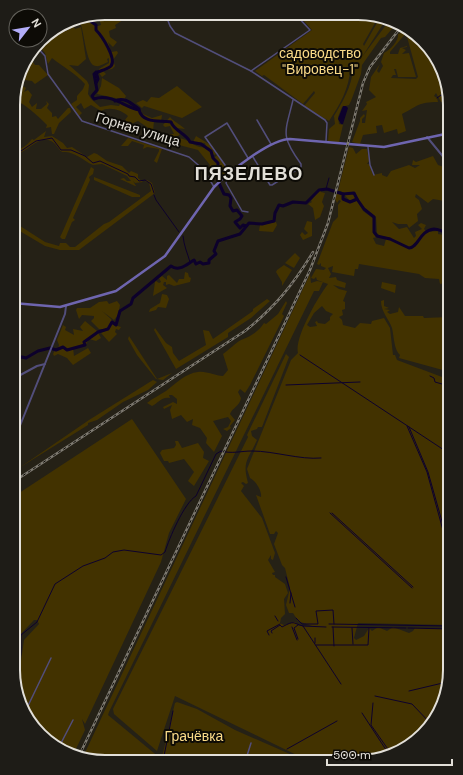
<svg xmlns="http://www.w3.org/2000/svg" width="463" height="775" viewBox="0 0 463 775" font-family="'DM Sans',sans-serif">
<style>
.green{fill:#423200;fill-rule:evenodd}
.water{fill:#0d012c}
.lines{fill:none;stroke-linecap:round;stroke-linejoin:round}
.stream{stroke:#0d012c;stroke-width:1}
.river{stroke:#0d012c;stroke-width:3}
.minor{stroke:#524e7b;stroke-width:1.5}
.tertiary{stroke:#524e7b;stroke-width:2}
.secondary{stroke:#6e65af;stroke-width:2.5}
.rail-casing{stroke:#7d7970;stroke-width:2.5}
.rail{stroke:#0d0b06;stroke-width:1;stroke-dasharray:3;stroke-linecap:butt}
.labels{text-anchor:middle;stroke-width:4;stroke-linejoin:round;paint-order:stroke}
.park-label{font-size:14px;fill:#fbdb88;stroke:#0d0b06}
.street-label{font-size:14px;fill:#e2dfd8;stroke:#0d0b06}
.district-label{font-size:18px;font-weight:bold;letter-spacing:1px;fill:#e2dfd8;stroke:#0d0b06}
.rim{fill:none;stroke:#e2dfd8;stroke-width:2}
</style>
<rect width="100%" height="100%" fill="#252116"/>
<g class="green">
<path d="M 105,13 L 128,13 L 131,15 L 115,25 L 116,28 L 109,31 L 110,37 L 117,42 L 113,47 L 108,42 L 111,52 L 117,51 L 118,53 L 113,60 L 115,66 L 112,69 L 103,71 L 106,74 L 102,77 L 99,73 L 99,69 L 109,63 L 109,58 L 107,59 L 108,62 C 105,63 99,67 96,66 C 85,66 85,29 79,21 L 81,18 L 87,17 L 94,20 L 95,26 L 98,26 L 101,25 L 98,14 Z"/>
<path d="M 310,14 L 379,16 L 363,44 L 364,46 L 378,21 L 383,24 L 362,57 L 389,21 L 396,24 L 385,37 L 381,38 L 362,65 L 361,74 L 351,101 L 349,105 L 342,107 L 338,117 L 339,124 L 343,125 L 339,142 L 328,141 L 329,129 L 335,124 L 334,116 C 342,103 352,86 353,69 L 357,67 L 358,62 L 350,68 C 350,88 339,106 329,121 L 304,106 L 315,93 L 314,91 L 303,104 L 264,75 L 262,76 L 255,71 L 312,30 L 304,21 Z"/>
<polygon points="78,18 73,25 52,35 49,34 43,37 70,20"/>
<path d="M 74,27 L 75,29 L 81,27 L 86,59 L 78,66 L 69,65 L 87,81 L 89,85 L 88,94 L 91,99 L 100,107 L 111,105 L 119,106 L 120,104 L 118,102 L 120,101 L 129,108 L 141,111 L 143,114 L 152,118 L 162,115 L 161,122 L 154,121 L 153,131 L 138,121 L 131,124 L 125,120 L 128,116 C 122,110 109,106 101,111 L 91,105 L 84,109 L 81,103 L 76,107 L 82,113 L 79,116 L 71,104 L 77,100 L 77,96 L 83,89 L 85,84 C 75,73 63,67 52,58 L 48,64 L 45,53 L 39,46 L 45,39 L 52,36 L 54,38 L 54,35 Z"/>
<path d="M 403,28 L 419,36 L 443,70 L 450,110 L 445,102 L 441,102 L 436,93 L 434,96 L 437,98 L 438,102 C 418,102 418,106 402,114 L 406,131 L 398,134 L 397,129 L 384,133 L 382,125 L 376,126 L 377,133 L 363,135 L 360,144 L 352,142 L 360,121 L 360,118 L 364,114 L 365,116 L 362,119 L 362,123 L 365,123 L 367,110 L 362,111 L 367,104 L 366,102 L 376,97 L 369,90 L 371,77 L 380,64 L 377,71 L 379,73 L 383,66 L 381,62 L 384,53 C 390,50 399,41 398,34 L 401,33 L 401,31 ZM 406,33 L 418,77 L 416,79 L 391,78 L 393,75 L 396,75 L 394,69 L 396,69 L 398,77 L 416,77 L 409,53 L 402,54 L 406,50 L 402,48 L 407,47 L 407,46 L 400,48 L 398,54 L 390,54 L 390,52 Z"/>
<polygon points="29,56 35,65 39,65 48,75 35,84 32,81 25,80 22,77 21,71 30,67 26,60"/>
<path d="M 20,75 L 22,78 L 18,83 L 26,88 L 24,92 L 28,90 L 32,95 L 29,102 L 32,107 L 37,103 L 36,109 L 41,109 L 47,104 L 46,101 L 49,104 L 47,108 L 52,113 L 52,117 L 56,116 L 58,119 L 68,108 L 70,108 L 71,112 L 59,123 L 54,134 L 52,134 L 51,127 L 46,128 L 47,125 C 37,115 26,105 14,99 L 14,93 Z"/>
<polygon points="102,78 119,88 126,96 124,100 97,94 101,86"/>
<polygon points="177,86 202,107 182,118 144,106 142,108 136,103 143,100 147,102 151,97 159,98"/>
<path d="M 170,117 C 173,121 181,125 185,129 L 177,128 L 180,134 L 174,140 L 169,137 L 170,134 L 174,134 L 170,126 L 165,127 L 163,125 Z"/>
<path d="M 46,131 L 44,137 L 52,136 L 63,143 L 67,148 L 72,147 L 87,157 L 94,153 L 97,154 L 107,161 L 122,166 L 129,173 L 131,171 L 138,174 L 138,178 L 143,182 L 135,183 L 133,181 L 136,186 L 135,186 L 120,179 L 124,178 L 127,181 L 131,181 L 127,176 L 102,164 L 93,165 C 82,160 75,151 62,152 C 58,149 56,143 51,141 C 37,135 27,154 14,154 L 14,150 C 22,150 27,145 32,139 L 34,140 Z"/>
<path d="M 196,136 L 209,144 L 216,154 L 212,156 L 213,159 L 217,161 L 214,158 L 217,155 L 226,166 L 227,173 L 219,179 L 215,178 L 213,174 L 215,171 L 212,169 L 211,174 L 214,180 L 212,181 L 208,170 L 210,165 L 198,150 L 179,145 L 177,141 L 179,138 C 189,139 195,149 206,147 L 205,143 L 193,142 Z"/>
<polygon points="128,138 162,149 157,163 154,161 159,151 159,149 147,147 143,149 144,145 132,141 128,146 121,146"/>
<path d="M 349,147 L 353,148 L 356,154 L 362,149 L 367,149 L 369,161 L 367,164 L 369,164 L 373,175 L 382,173 L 382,175 L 387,177 L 391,171 L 409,165 L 415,168 L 420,165 L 412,165 L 413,160 L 416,162 L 433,156 L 438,165 L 444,167 L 447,174 L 446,178 L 450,181 L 450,202 L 433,199 L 428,203 L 416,194 L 415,197 L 419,200 L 422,209 L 417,214 L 418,221 L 409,228 L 407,224 L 398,224 L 392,222 L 399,229 L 407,227 L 414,238 L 416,236 L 415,232 L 422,229 L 418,225 L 421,223 L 426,225 L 424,229 L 427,232 L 438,231 L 438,234 L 450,236 L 450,279 L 447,278 L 445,283 L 440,284 L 439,279 L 425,278 L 419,274 L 359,264 L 358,269 L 355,269 L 354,276 L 332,272 L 333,266 L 328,268 L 331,274 L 329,278 L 336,277 L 337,280 L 346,283 L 345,288 L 333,285 L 339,289 L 347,291 L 343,301 L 345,302 L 345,309 L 342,310 L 343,315 L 339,317 L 342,320 L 343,325 L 355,328 L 360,323 L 371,324 L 372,321 L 384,318 L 390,328 L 393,355 L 395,355 L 397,360 L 450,380 L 450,625 L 358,623 L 354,638 L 356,640 L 364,636 L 369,628 L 372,631 L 378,627 L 387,631 L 393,627 L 409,633 L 413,631 L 415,628 L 450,629 L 450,677 L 431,726 L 393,755 L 359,762 L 311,762 L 175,696 L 157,751 L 114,714 L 113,709 L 248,437 L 247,435 L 286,354 L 289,357 L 262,427 L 258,427 L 257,429 L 251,431 L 252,436 L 257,440 C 248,460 242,461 248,483 L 246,484 L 243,482 L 241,483 L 244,486 L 241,491 L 262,518 L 275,553 L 273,560 L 271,559 L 271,555 L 268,560 L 275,572 L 272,573 L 273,575 L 275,575 L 275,577 L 285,584 L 288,593 L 284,599 L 285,614 L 281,618 L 280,623 L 284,625 L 295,622 L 299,626 L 312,626 L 298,621 L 293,613 L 289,613 L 286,605 L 290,588 L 285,568 L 282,565 L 274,544 L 278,533 L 276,531 L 274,534 L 270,534 L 256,495 L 261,497 C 262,491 256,481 250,478 L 247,469 L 291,360 L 298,353 C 294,338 318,297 328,284 L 317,280 L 316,277 L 314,279 L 311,278 L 316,269 L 324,270 L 326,268 L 321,266 L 321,263 L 319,265 L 317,264 L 333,222 L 338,217 L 338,205 L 341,201 L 339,200 L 337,203 L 335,199 L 337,193 L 344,196 L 343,201 L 345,200 L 351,203 L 357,201 L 363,211 L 374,219 L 373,231 L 377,237 L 373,238 L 376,244 L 384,246 L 386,239 L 392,238 L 380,236 L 377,233 L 376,217 L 365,209 L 358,199 L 350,201 L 341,191 L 338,191 ZM 322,306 L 326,311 L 333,314 L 330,317 L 330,320 L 325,324 L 318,323 L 317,321 L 315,322 L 317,326 L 310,327 L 307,325 L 314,313 Z"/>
<polygon points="91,167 94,169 93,174 89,177 90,180 73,218 75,220 72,222 65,239 62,239 60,237 62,233"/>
<polygon points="94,177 140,195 140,197 132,197 94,180"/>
<polygon points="147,180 152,183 155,193 79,250 60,250 45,246 18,230 14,224 14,215 18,216 15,222 17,224 45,242 59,246 60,243 66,243 70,247 75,247 104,224 109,222 151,191 149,183 145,181"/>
<polygon points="319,190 321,190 321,192 325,193 322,202 324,206 320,217 315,220 313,208 308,204 312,202 311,201"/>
<polygon points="307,221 312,222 312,236 303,240 300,235 302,232 305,235 308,233 304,229"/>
<polygon points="276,222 277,225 273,232 259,231 260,225"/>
<polygon points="295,253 300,258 294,268 285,263"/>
<polygon points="284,265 292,270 282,286 282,282 276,272 277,270"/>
<polygon points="185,272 188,273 189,277 191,278 190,282 174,286 169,284 166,285 166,282 164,282 163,285 167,288 153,296 155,282 156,281 159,283 161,282 159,278 162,276 167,280 167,276 169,275 177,283 179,279 184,279"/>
<polygon points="310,274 311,283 317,281 323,282 319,291 314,291 109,712 108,715 160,758 159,761 92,761 83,757"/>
<polygon points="382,282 396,285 395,293 381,288"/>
<polygon points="162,294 167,295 169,299 166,308 158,307 156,310 149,312 150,309 160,303"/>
<polygon points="267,299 270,301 251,318 228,333 228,337 176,369 154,330 155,328 166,343 172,347 173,353 179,361 206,345 203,330 209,331 213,339 253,311 253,309"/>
<path d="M 384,300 L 384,306 L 389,308 L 384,309 L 390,310 L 387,312 L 390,314 L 398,312 L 399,307 L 405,316 L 423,316 L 424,318 L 450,317 L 450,372 L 399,358 L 400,355 C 394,350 394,337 392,328 C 389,319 381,312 381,301 Z"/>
<polygon points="107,301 109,304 117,301 120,305 118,315 114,320 102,311 111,319 114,325 121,327 119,330 116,329 115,332 117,334 109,342 101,333 107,330 107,329 99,329 91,321 94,318 94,316 82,315 79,319 76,310 77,308 90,308 99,302"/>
<path d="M 286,301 L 287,303 L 282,314 L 284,316 L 250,385 L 245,393 L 240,389 L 238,392 L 241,398 C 240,406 232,408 230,414 L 235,420 L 230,426 L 231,428 L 227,431 L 223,429 L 228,427 L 231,421 L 228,417 L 213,421 L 222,436 L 214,452 L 206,443 L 207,438 L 200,428 L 192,425 L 193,419 L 187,422 L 181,415 L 172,419 L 170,410 L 172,405 L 164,409 L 163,407 L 173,402 L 177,404 L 177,399 L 172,395 L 169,395 L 170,398 C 162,396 158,403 152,406 L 147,403 C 153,398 160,395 166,391 C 175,384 186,373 198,372 C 207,371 215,376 223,376 L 228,370 L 223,354 C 229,350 235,343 241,340 C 251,336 258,332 264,323 L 266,324 L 278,314 Z"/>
<polygon points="85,321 97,331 101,338 96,341 89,339 85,346 73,348 74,356 88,348 91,353 73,365 67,358 58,354 54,356 53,354 55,350 58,349 59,345 57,340 63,325 66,327 65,330 74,335 73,329 83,331 80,327"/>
<polygon points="129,336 157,379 172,373 163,380 156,379 137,355 128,339"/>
<polygon points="153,380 157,382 148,390 123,402 97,420 88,423 88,425 19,468 89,420"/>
<polygon points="132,419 186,499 169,533 161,562 85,724 82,719 85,730 74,753 49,743 20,705 13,673 20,668 24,640 39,624 37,620 34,620 16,639 13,639 13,497"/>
<polygon points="175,441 178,441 182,448 198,443 204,452 203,458 209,461 194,486 188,481 194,472 184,459 169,463 168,461 164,461 160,453 162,450 174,448 176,445"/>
<polygon points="177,702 197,709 235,730 308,762 161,761 175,703"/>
</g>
<polygon class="water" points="343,106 346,106 348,108 343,124 341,124 338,119"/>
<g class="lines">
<g class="stream">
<polyline points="448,97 449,97"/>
<polyline points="437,98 441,95 446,96"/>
<polyline points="449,108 450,108"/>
<polyline points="14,151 21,151 36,141 52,138 61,150 71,150 85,156 93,163 100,161 128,174 129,176 135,177 139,181 145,180 151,184 154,193"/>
<polyline points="326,189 329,178"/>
<polyline points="154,195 156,200 179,232"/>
<path d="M 183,236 C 184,246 187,252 190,262"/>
<polyline points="300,355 444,450"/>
<polyline points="430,376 434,378 435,382 442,384 446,382 450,376"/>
<polyline points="286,385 360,382"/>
<polyline points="407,426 427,472 444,534"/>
<polyline points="409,427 428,472 445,532"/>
<polyline points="330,513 412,588"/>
<polyline points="332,513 413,587"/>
<polyline points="286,577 295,607"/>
<polyline points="290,603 291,593"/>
<polyline points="275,616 278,621"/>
<polyline points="296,618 302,624 318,624 316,611 333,610 334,624"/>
<polyline points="329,624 450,626"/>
<polyline points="303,626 326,627"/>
<polyline points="292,627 297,640"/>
<polyline points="332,627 406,628"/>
<polyline points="333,627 334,646"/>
<polyline points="352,628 353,644"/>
<polyline points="408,628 450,629"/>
<path d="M 272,633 L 271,631 L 280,625 L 282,627 C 295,620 292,623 303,626 L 341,684"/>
<polyline points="269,635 267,631 280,624"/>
<polyline points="298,639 294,628 298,625"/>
<polyline points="13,642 20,640"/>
<polyline points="315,643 315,638"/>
<polyline points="316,645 368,645 369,628"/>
<path d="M 13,671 C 24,663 20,647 21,635 L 37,622 L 55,584 L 83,566 L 105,558 L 113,552 L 124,550 L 161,555 L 165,552 C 169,539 184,503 196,496 L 216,454 L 221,451 C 232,454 241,451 252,451 C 274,451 300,460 321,458"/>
<polyline points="409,691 447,682"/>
<polyline points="375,696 412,704 432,725"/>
<polyline points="373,703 371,725 392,755"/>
<polyline points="362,713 390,756"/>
<polyline points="287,749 337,721"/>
<polyline points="163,761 173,711"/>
</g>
<g class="river">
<path d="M 90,16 L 90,21 L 96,25 L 96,30 C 102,36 117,59 111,66 C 107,70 98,71 94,74 L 97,90 L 92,96 L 94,99 C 111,93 124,107 139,110 C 143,124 160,120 171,122 C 174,131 187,134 190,142 L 201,144 L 211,151 L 213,158 L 218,163 L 218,181 L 224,194 L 229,195 L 231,198 L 230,206 L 233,211 L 237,210 L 242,216 L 240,219 L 235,222 L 240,228 L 243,225 L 246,226"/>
<polyline points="96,72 98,79 96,83"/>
<path d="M 115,101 C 124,96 132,104 139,109"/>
<polyline points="343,194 354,193 357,199"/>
<path d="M 13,360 L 22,357 L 26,358 L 38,351 L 50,348 L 56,350 L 63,347 L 67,350 L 85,345 L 84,342 L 98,332 L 108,329 L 112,322 L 116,325 L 120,311 L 131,304 L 133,298 L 171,266 C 179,272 187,264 194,260 L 196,264 L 200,262 L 203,264 L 209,263 L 209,260 L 216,254 L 214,251 L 218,241 L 240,234 L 249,223 L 262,224 L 274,221 L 275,213 L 279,205 L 283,206 L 293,202 L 306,203 L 319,190 L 327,189 L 343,194 L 343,199 L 350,202 L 357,199 L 364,209 L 374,217 L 374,232 L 377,236 L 390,239 L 409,248 C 419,247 419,231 434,229 C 439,229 445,233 450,233"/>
</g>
<g class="minor">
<polyline points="165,13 170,26 175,33 251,71 325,120 327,123 326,141"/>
<polyline points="36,46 45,56 48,74 82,121 189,157 204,170 214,187"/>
<path d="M 37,46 C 49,32 72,33 80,18"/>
<polyline points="251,71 310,30 295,14"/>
<polyline points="257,120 271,144"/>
<polyline points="368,147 370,165 374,175"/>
<path d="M 253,157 L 270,185 L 272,185 L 301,167 L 301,164 C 280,135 285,133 293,100"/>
<polyline points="248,158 227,123 205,137 230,172 226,183 242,211 248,212"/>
<polyline points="25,712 51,658"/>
<polyline points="59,747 73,720"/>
<polyline points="245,762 251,743"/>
</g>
<g class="tertiary">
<polyline points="427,137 450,165"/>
<polyline points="13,379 37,366 45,364"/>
<polyline points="13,443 65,314 66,306"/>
</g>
<path class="secondary" d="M 13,303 L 60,307 L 116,291 L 165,256 L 214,187 C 228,173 270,139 290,139 L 384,147 L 450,133"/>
<g class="rail-casing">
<g id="rail">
<path d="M 13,482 L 245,331 C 275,307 293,285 313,252"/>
<polyline points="79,756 310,270 328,223 363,83 370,67 401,27"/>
</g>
</g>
<use href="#rail" class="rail"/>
</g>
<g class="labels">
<g class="park-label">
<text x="320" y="58">садоводство<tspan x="320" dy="16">"Вировец-1"</tspan></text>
<text x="194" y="741">Грачёвка</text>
</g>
<g class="street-label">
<text transform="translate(138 129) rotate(17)" y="5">Горная улица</text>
</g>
<g class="district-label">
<text x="249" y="180">ПЯЗЕЛЕВО</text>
</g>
</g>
<path d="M0 0H463V775H0ZM105 20H358A85 85 0 0 1 443 105V670A85 85 0 0 1 358 755H105A85 85 0 0 1 20 670V105A85 85 0 0 1 105 20Z" fill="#1e1c17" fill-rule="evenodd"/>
<path class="rim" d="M105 20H358A85 85 0 0 1 443 105V670A85 85 0 0 1 358 755H105A85 85 0 0 1 20 670V105A85 85 0 0 1 105 20Z"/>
<g transform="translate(28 28) rotate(59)"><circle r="19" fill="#0d0b06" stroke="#62605a"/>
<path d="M0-3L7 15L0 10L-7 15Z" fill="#b3adf9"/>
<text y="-6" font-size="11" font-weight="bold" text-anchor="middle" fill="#e2dfd8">N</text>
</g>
<path d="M327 759v6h125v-6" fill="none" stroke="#e2dfd8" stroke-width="2"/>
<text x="333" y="759" font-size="12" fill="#e2dfd8" stroke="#0d0b06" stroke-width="3" paint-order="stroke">500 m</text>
</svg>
